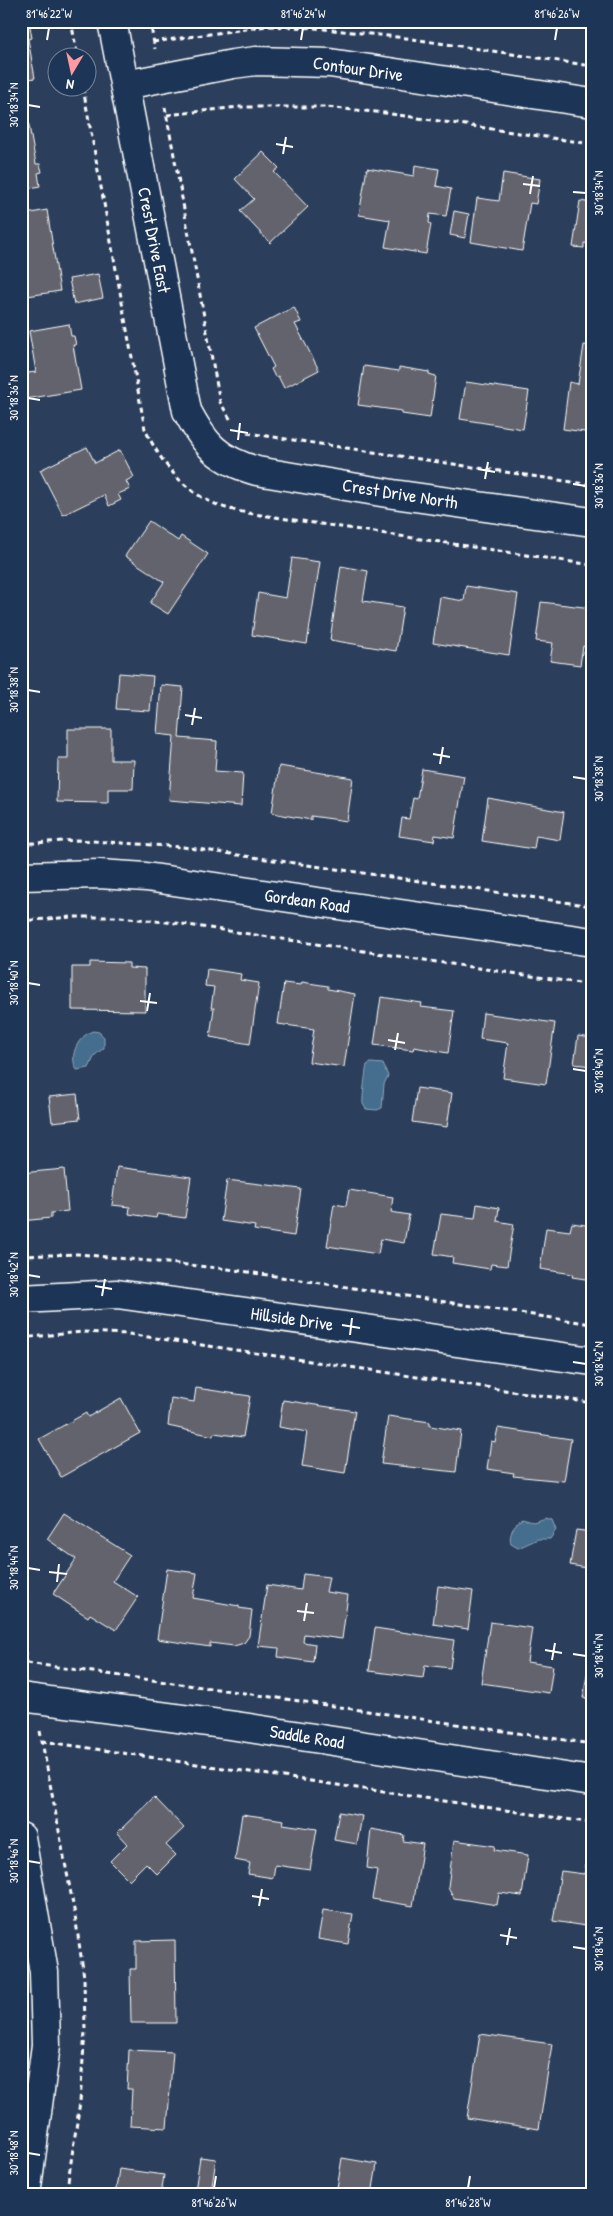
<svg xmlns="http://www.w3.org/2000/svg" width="613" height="2216" viewBox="0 0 613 2216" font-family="'Patrick Hand',sans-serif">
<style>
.water{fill:#456d8d;stroke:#8fa7bb}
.building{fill:#62636c;stroke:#fff}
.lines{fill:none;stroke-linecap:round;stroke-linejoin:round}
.street-casing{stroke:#fff;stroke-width:31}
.path{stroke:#fff;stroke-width:3;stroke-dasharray:5 4;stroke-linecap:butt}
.street{stroke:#1d3557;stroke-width:28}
.ticks{fill:none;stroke:#fff;stroke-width:2}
.labels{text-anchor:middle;stroke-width:4.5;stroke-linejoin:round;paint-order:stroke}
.street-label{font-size:18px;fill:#fff;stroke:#1d3557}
.neatline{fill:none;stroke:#fff;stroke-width:2}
.ticks-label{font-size:12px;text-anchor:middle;fill:#fff}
</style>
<rect width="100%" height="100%" fill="#2b3e5b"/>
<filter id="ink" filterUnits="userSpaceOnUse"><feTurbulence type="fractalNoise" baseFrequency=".02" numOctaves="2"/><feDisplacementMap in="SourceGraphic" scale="10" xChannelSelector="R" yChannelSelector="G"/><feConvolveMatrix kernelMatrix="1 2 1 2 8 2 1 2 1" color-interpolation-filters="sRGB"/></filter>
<g filter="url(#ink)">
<g class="water">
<path d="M 93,1031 L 99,1032 L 104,1037 L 104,1048 L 95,1055 L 89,1068 L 77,1070 C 68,1056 78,1036 93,1031 Z"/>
<path d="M 371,1063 L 383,1064 L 388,1076 L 384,1084 L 382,1108 L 377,1110 L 366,1109 L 363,1104 C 362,1099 366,1068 367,1065 Z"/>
<path d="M 546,1518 L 552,1520 L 556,1530 L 550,1539 L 538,1539 L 518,1548 L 511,1544 C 508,1536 514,1523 522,1519 L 533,1522 Z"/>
</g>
<g class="building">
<polygon points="21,21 29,21 32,38 28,39 35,78 21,80"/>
<polygon points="28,120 36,164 40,164 42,172 38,173 40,186 21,190 21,121"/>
<polygon points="263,152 279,168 274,172 308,207 270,243 240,211 254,199 235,179"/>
<polygon points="415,165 439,169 436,186 451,189 446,216 430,214 429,223 431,224 426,254 385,247 390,220 359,215 367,168 414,176"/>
<polygon points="503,173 540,179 536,204 530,203 522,251 471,242 477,198 499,201"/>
<polygon points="580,201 592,203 592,244 584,243 584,248 573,247"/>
<polygon points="47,210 60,291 21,297 21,215"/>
<polygon points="454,211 469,214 465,238 450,235"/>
<polygon points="98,274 103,298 74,304 69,279"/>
<polygon points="294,307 301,322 295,324 319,370 284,388 278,376 275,377 271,369 274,367 254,328"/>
<polygon points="69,324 71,336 74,336 76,345 73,345 81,390 25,399 21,374 36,372 29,331"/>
<polygon points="584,345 592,346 592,433 563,429 569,382 578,384"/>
<polygon points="364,366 399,371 399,367 429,372 429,374 436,376 430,418 402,414 402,411 358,405"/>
<polygon points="466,382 529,391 523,429 460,419"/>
<polygon points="87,447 95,463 120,450 134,477 126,481 130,489 118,494 121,500 109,506 104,495 63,515 40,470"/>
<polygon points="149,521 178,541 181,536 208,554 168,614 150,603 164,582 125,556"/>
<polygon points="292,558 320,562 307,644 252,635 258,593 286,598"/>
<polygon points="341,566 368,571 363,601 403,607 396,651 330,640"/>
<polygon points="466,586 518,594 509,655 433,643 440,597 464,601"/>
<polygon points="541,602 592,608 592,648 583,646 580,665 550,661 553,643 536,641"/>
<polygon points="119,673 153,676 150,711 116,709"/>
<polygon points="161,685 183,687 179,738 217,741 215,771 243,773 241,806 169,800 174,736 157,734"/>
<polygon points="68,729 111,729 111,760 134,760 133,789 108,789 108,803 57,802 58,759 68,759"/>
<polygon points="279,766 353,778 347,821 311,816 311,820 272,813"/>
<polygon points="422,769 464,776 454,838 435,835 434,841 399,836 402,818 409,819 413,798 417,799"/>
<polygon points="488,798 564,812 560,840 536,836 534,849 482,841"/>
<polygon points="592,829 592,858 588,857"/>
<polygon points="90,962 129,963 129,968 145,969 145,1011 72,1010 72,967 90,967"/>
<polygon points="207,969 241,974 240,980 259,983 250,1044 210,1037 214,1008 211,1008 214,987 205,986"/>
<polygon points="302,982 328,986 328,989 355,994 344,1067 309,1062 314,1029 278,1024 284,983 301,985"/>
<polygon points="381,997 422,1003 421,1007 454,1011 448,1053 414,1047 413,1050 374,1045"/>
<polygon points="483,1013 555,1023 546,1084 503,1078 508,1043 480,1039"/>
<polygon points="578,1036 592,1038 592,1066 574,1064"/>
<polygon points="417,1088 452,1093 447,1127 412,1122"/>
<polygon points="77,1094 80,1119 52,1122 49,1097"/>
<polygon points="117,1167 191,1177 185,1218 157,1214 156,1218 129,1214 130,1207 112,1205"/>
<polygon points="64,1169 68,1211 51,1213 51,1218 21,1221 21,1173"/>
<polygon points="227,1180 301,1189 294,1236 254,1230 255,1226 221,1221"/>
<polygon points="349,1190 393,1197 391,1212 409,1215 404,1243 381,1239 378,1254 327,1246 334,1204 346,1206"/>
<polygon points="477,1204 499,1208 497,1221 514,1224 507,1266 491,1264 490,1269 452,1263 453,1257 434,1254 441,1214 475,1218"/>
<polygon points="572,1223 592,1226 592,1280 572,1277 573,1274 540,1269 546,1228 570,1231"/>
<polygon points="196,1388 250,1396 243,1437 214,1433 213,1436 168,1426 171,1398 194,1402"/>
<polygon points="121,1398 140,1433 61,1477 39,1439 86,1413 88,1417"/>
<polygon points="283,1400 355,1411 345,1473 302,1466 307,1432 279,1427"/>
<polygon points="388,1416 430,1422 430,1426 461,1431 456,1472 381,1464"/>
<polygon points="498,1428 571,1439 564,1481 513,1476 514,1473 487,1469 491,1441 495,1442"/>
<polygon points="64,1513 130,1555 113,1581 138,1597 116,1630 90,1614 88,1617 53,1594 76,1559 47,1539"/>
<polygon points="576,1530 592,1532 592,1569 570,1565"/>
<polygon points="167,1569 197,1573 193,1598 239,1606 239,1608 252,1610 249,1636 244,1643 234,1646 210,1643 210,1647 157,1639"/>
<polygon points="303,1574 329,1577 326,1592 348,1595 342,1639 304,1634 303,1642 315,1644 313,1662 278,1657 279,1648 258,1646 267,1585 301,1590"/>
<polygon points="438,1586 473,1591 468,1629 433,1624"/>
<polygon points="490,1622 532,1628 527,1662 553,1666 549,1693 481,1683"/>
<polygon points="375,1628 454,1640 450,1668 425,1665 423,1678 369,1671"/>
<polygon points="592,1647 592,1699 583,1698"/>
<polygon points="154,1797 184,1828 166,1845 176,1855 157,1874 146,1863 129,1880 110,1861 127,1844 117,1833"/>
<polygon points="339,1812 362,1816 357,1844 334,1840"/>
<polygon points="242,1814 284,1820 283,1824 317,1829 310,1870 275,1865 273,1878 248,1874 250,1863 235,1860"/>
<polygon points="371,1829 404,1835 403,1841 423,1844 413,1906 372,1899 377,1870 367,1868"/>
<polygon points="454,1840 495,1846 494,1850 528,1855 522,1896 499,1893 497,1905 454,1898 448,1887"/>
<polygon points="586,1861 592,1862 592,1927 553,1921 561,1871 584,1874"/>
<polygon points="323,1910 353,1914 348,1944 318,1939"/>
<polygon points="175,1940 176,2023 131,2023 130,1969 136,1969 136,1941"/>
<polygon points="480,2034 552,2044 539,2129 467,2118"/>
<polygon points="129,2050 173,2052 167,2128 130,2126 132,2089 127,2089"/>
<polygon points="200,2157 216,2159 211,2193 195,2191"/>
<polygon points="342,2158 377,2164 372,2195 336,2195"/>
<polygon points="119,2169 164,2175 161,2195 115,2195"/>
</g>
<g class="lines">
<g class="street-casing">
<g id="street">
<path d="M 112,21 L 187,411 C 205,445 218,460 257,471 L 393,494 L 592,522"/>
<polyline points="125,85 233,64 256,61 330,63 592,103"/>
<polyline points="21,876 99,874 146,877 592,942"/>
<polyline points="21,1299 117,1294 592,1361"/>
<polyline points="21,1697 236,1726 592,1781"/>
<polyline points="21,1837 44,1972 46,2045 26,2195"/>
</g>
</g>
<g class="path">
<polyline points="71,21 78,58"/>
<polyline points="150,21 155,49"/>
<polyline points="153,42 267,26 315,28 406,38 592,66"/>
<path d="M 83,88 L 145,429 C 161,464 187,496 226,508 C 239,512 254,514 268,516 L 592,565"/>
<polyline points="165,107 220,402 232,422"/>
<polyline points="167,115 238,107 325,107 385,113 592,144"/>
<polyline points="247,433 592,485"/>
<polyline points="21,844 77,840 183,847 592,906"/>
<polyline points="21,921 72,917 120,917 175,923 592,985"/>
<polyline points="21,1256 78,1254 228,1269 592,1324"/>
<polyline points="21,1338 82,1332 128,1334 592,1403"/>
<polyline points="21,1633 27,1663"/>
<polyline points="27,1663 217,1689 592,1744"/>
<polyline points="40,1731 75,1915 84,1977 85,2031 80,2102 66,2195"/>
<polyline points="42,1741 592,1823"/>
</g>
<use href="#street" class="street"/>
</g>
</g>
<path class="ticks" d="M 47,40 L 49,28M 301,40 L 303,28M 555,40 L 557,28M 28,105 L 40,107M 276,144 L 293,147M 283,154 L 286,137M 523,184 L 540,186M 573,192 L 586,193M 530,194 L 533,176M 28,398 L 40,400M 230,430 L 248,433M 238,440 L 240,423M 478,469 L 495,472M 485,479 L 488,462M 573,484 L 586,486M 28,690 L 40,692M 185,715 L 202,718M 192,725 L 195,708M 433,754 L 450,757M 440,764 L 443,747M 573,777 L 586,779M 28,983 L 40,985M 140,1001 L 157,1003M 147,1011 L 150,993M 388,1040 L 405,1043M 395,1050 L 398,1033M 573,1069 L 586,1071M 28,1275 L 40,1277M 95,1286 L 112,1289M 102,1296 L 105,1279M 342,1325 L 360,1328M 350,1335 L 352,1318M 573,1362 L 586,1364M 28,1568 L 40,1570M 49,1572 L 67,1574M 57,1582 L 59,1564M 297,1611 L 314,1613M 304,1621 L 307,1603M 545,1650 L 562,1653M 573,1654 L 586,1656M 552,1660 L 555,1643M 28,1861 L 40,1863M 252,1896 L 269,1899M 259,1906 L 262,1889M 500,1935 L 517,1938M 507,1945 L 510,1928M 573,1947 L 586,1949M 28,2153 L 40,2155M 214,2188 L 216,2176M 468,2188 L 470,2176"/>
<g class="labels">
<g class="street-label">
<text transform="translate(358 69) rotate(8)" y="6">Contour Drive</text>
<text transform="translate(154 240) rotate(79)" y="6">Crest Drive East</text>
<text transform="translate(400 494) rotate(9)" y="6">Crest Drive North</text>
<text transform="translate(307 901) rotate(8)" y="6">Gordean Road</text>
<text transform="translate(292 1319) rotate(8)" y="6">Hillside Drive</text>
<text transform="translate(307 1737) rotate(9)" y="6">Saddle Road</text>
</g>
</g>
<rect width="613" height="2216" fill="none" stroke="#1d3557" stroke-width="55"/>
<g transform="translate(72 72) rotate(189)"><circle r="24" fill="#1d3557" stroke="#77869a"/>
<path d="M0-4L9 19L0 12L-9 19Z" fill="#ff9aa2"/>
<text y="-8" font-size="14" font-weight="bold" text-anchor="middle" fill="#ffffff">N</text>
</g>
<rect x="28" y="28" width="558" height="2160" class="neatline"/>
<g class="ticks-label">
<text x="49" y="18">81°46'22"W</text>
<text x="303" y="18">81°46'24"W</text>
<text x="557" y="18">81°46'26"W</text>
<text transform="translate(14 105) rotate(-90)" y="4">30°18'34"N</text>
<text transform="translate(599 193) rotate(-90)" y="4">30°18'34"N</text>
<text transform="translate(14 398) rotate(-90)" y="4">30°18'36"N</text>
<text transform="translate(599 486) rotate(-90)" y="4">30°18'36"N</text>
<text transform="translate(14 690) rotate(-90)" y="4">30°18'38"N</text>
<text transform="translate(599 779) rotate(-90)" y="4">30°18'38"N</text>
<text transform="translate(14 983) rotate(-90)" y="4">30°18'40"N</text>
<text transform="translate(599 1071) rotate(-90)" y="4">30°18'40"N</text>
<text transform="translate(14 1275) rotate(-90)" y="4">30°18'42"N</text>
<text transform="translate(599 1364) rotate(-90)" y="4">30°18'42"N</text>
<text transform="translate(14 1568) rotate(-90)" y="4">30°18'44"N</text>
<text transform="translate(599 1656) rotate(-90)" y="4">30°18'44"N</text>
<text transform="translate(14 1861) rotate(-90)" y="4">30°18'46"N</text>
<text transform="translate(599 1949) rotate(-90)" y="4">30°18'46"N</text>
<text transform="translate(14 2153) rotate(-90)" y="4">30°18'48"N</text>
<text x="214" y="2207">81°46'26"W</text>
<text x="468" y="2207">81°46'28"W</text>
</g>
</svg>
